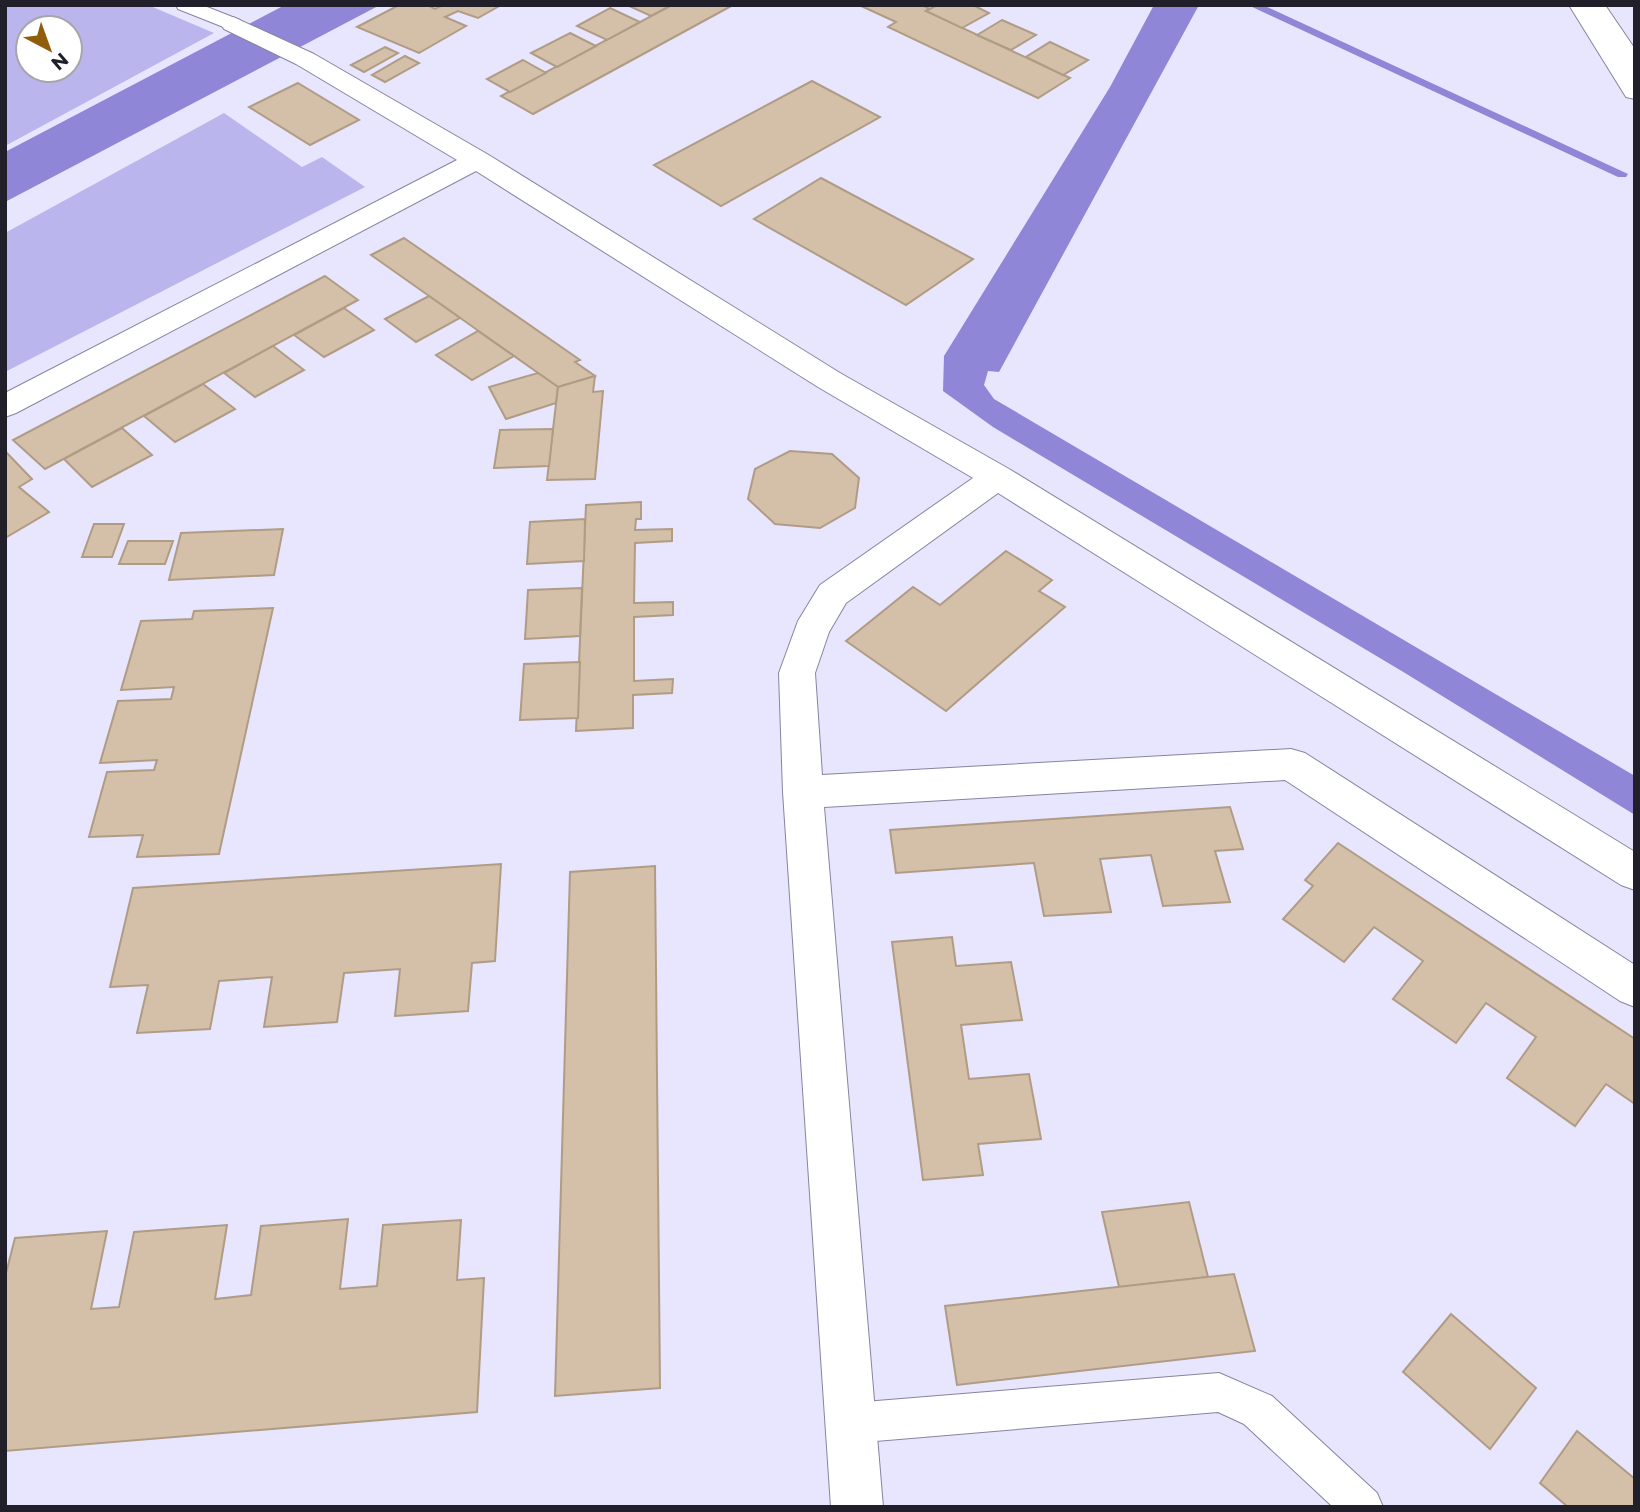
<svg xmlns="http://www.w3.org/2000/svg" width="1640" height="1512" viewBox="0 0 1640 1512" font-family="Montserrat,sans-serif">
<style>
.green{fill:#bab5ec;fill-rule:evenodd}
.water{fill:#9086d7}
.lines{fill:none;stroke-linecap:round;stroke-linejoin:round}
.stream{fill:#9086d7;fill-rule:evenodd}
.building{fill:#d4c0a8;stroke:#b09c85;stroke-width:2}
.service-casing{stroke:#86849f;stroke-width:2}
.minor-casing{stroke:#86849f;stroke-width:2}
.primary-casing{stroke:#86849f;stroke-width:2}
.service{fill:#fff;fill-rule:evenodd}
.minor{fill:#fff;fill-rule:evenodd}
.primary{fill:#fff;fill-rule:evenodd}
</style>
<rect width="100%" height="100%" fill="#e7e6fe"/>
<g class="green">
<path d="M 5,5 L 148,5 L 214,33 L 5,146 ZM 28,28 L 70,28 L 70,70 L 28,70 Z"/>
<polygon points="224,113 302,167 322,157 365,187 5,372 5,233"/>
</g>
<g class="water">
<polygon points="285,5 380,5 5,202 5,152"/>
<polygon points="1154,5 1199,5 999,372 988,371 984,385 994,399 1635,776 1635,815 1405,673 993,427 943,391 944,356 1110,87"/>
</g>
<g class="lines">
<polygon class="stream" points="1248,5 1263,5 1628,174 1626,177 1618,177"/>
</g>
<g class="building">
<polygon points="399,5 427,5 435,9 443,5 501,5 478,18 458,11 445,17 466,26 419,53 357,27"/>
<polygon points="627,5 672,5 651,16"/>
<polygon points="672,5 733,5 533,114 501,96"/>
<polygon points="859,5 922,5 930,9 926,11 1070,78 1038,98 888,27 896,22"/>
<polygon points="937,5 973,5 989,13 962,28 926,11"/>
<polygon points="610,8 640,22 607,40 577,26"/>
<polygon points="1002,20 1036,35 1011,50 977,35"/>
<polygon points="570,33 596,46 557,67 531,53"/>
<polygon points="1050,42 1088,60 1063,75 1026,57"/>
<polygon points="385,47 398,53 364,72 351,65"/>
<polygon points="405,56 419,63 385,82 372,75"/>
<polygon points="523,60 546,73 510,92 487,79"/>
<polygon points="812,81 880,117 721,206 654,165"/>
<polygon points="298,83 359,120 310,145 249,107"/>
<polygon points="821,178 973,259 906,305 754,219"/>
<polygon points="404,238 580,360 575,362 595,376 558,387 371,255"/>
<polygon points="325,276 358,300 45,469 13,440"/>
<polygon points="429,296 460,318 416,342 385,319"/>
<polygon points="344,308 374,330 324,357 294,335"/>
<polygon points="478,331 514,356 472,380 436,355"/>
<polygon points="273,346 304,370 255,397 224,373"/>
<polygon points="538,373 558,387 556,403 506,419 489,387"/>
<polygon points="595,376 593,392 603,391 595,479 547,480 558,387"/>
<polygon points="203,384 235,409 175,442 144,416"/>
<polygon points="122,428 152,455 92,487 64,459"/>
<polygon points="553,429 549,466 494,468 500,430"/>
<polygon points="5,451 32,479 19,487 49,512 5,538"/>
<polygon points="790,451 832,454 859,478 855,508 820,528 775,524 748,499 755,469"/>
<polygon points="641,502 641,519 636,519 635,530 672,529 672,541 635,543 634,603 673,602 673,615 634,617 634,681 673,679 672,693 633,695 633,728 576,731 586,505"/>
<polygon points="585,519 584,561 527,564 530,522"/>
<polygon points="94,524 124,524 112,557 82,557"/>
<polygon points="283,529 274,575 169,580 181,533"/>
<polygon points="128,541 173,541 165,564 119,564"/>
<polygon points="1006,551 1052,580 1039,591 1065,607 946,711 846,641 913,587 940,605"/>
<polygon points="582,588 580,636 525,639 528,590"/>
<polygon points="273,608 219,854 137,857 143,835 89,837 107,772 154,770 157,760 100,763 118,701 171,699 174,687 121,690 141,621 192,619 194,611"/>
<polygon points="580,662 578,718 520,720 524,664"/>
<polygon points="1230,807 1243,849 1215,851 1230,902 1163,906 1151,855 1100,859 1111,912 1044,916 1034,863 896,873 890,830"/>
<polygon points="1338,843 1635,1039 1635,1104 1606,1084 1575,1126 1507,1078 1536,1037 1486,1003 1456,1043 1393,999 1423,961 1374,927 1344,962 1283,919 1313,886 1305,880"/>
<polygon points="501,864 495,961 472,963 468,1011 395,1016 400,969 344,973 337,1022 264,1027 272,977 219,981 210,1029 137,1033 148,985 110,987 133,888"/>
<polygon points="655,866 660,1388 555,1396 570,872"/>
<polygon points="952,937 956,966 1011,962 1022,1020 961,1025 969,1079 1029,1074 1041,1139 978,1144 983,1175 923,1180 892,942"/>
<polygon points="1189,1202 1208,1277 1119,1287 1102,1212"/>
<polygon points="348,1219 340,1289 377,1286 383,1225 461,1220 457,1280 484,1278 477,1412 5,1451 5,1277 15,1238 107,1231 91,1309 119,1307 134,1232 227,1225 215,1299 251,1295 261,1226"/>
<polygon points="1234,1274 1255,1351 957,1385 945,1306"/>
<polygon points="1451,1314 1536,1388 1490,1449 1403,1372"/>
<polygon points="1577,1431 1635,1479 1635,1507 1568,1507 1540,1483"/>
</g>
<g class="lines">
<g class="service-casing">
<g id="service">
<polygon points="176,5 202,5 240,20 243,24 240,28 226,28 178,9"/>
<polygon points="1219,1373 1272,1396 1377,1493 1383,1507 1333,1507 1244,1424 1218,1412 852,1443 838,1437 832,1423 838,1409 852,1403"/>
</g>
</g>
<g class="minor-casing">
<g id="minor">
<polygon points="1569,5 1593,5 1635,70 1635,99 1626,97"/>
<polygon points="233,17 314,54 487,154 840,373 1009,469 1635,852 1635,890 1621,885 998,493 846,603 829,632 815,673 822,775 1291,749 1305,753 1635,965 1635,1007 1620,1001 1285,780 824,807 883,1507 831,1507 783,792 779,673 798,621 820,585 973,478 818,387 476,171 16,413 5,417 5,393 457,160 296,64 224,29 221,24 224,19"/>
</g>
</g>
<g class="primary-casing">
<polygon id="primary" points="1581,5 1605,5 1635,49 1635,77 1626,74"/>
</g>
<use href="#service" class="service"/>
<use href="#minor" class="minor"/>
<use href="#primary" class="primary"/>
</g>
<rect width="1640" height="1512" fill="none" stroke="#201f2a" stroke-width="14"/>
<g transform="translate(49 49) rotate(139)"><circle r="33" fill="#ffffff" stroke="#a6a5aa" stroke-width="2"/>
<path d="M0-5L12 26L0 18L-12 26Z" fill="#905d0d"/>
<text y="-10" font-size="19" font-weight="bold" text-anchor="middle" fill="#201f2a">N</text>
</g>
</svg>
